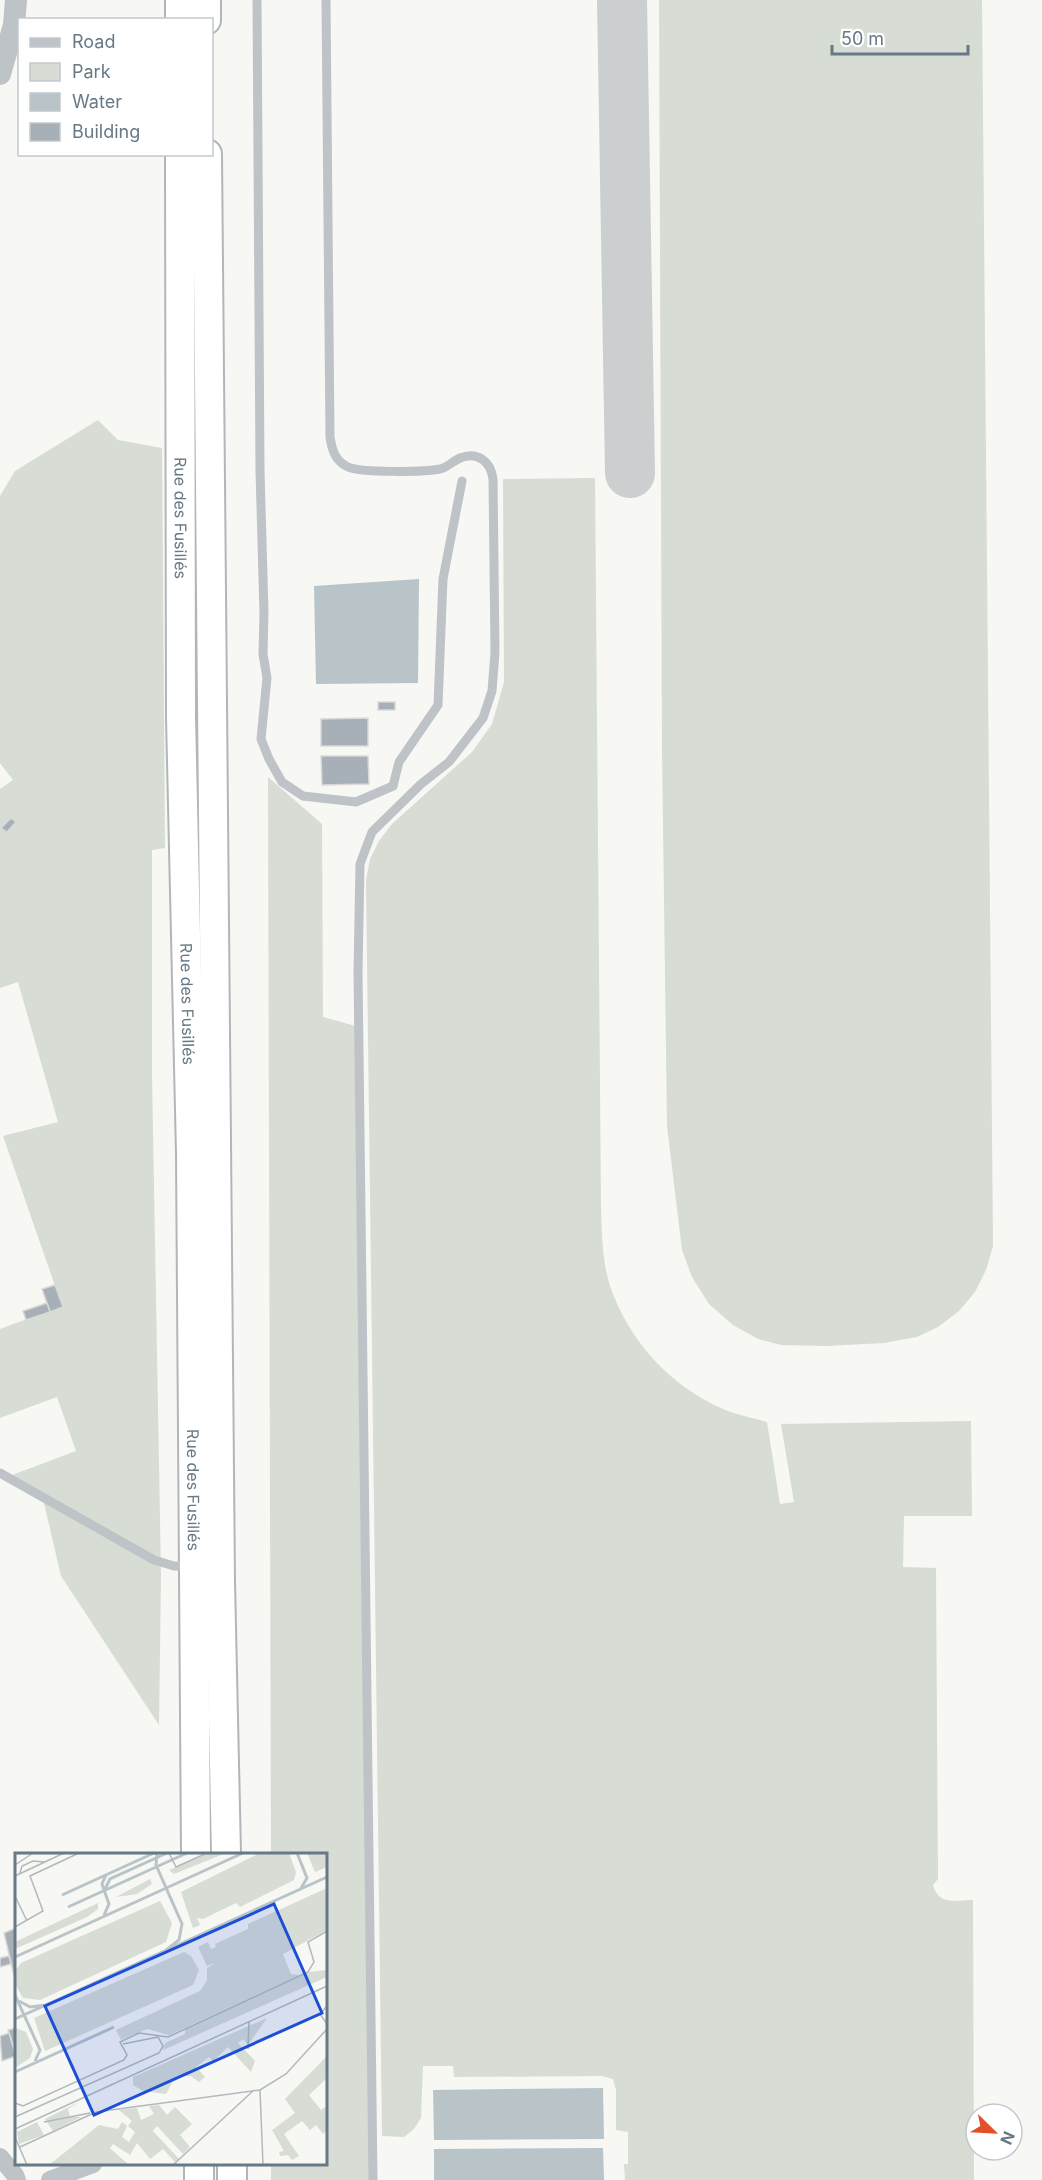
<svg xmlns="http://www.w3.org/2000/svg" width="1042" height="2180" viewBox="0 0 1042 2180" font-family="Inter,sans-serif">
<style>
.green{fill:#d7dcd4}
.water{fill:#b8c4c8}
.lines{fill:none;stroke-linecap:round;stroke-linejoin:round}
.taxiway{stroke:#cccfd0;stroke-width:50}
.building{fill:#a7b0b6;stroke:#d9d9d7;stroke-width:1.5}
.trunk-casing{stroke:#b2b6ba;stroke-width:32}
.service{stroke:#bec3c7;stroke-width:9}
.minor{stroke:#bec3c7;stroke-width:18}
.tertiary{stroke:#bec3c7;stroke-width:22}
.trunk{stroke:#fff;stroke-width:28}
.labels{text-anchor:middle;stroke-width:6;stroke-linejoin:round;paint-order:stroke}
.street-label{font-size:16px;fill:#677985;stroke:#fff}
.inset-river{fill:none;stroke:#b8c4c8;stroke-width:3}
.inset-road{fill:none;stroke:#b0babe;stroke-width:1.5}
.view{fill:#1d4ed8;fill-opacity:0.15;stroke:#1d4ed8;stroke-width:3}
.inset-edge{fill:none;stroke:#677985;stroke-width:3}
</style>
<rect width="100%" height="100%" fill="#f7f7f4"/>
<g class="green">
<polygon points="659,0 982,0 993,1246 986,1270 975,1292 959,1311 938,1327 917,1337 884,1343 826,1346 781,1345 758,1339 733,1325 709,1304 692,1277 682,1250 667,1126 662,750"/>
<polygon points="98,420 118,440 162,448 165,848 152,850 152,1075 161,1575 159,1725 61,1576 43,1499 12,1475 76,1451 57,1397 0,1418 0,1329 62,1306 3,1136 58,1122 18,982 0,988 0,789 13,780 0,763 0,496 15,471"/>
<path d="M 595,478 L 601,1208 C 602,1234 602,1261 610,1286 C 629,1341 670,1386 723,1409 C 737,1415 753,1418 767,1422 L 780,1504 L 794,1502 L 781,1424 L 971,1421 L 972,1516 L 904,1516 L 903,1567 L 936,1568 L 938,1879 L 933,1885 C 939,1906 955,1900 973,1900 L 974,2180 L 625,2180 L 624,2164 L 628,2164 L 628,2132 L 616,2130 L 616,2090 L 613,2079 L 602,2076 L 454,2077 L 453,2066 L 423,2066 L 421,2118 L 414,2129 L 404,2137 L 382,2136 L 366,880 L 370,859 L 379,841 L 392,824 L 472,752 L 492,724 L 504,682 L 503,479 Z"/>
<polygon points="268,777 322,824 323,1017 359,1027 374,2180 271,2180 271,2164 326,2164 326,1854 271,1854"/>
</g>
<g class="water">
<polygon points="419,579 418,683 316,684 314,586"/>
<polygon points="603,2088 604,2139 434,2140 433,2090"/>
<polygon points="603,2148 604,2180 434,2180 434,2149"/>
</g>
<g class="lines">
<polyline class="taxiway" points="622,0 630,473"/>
</g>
<g class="building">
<rect x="378" y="702" width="17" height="8"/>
<polygon points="368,718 368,746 321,746 321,719"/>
<polygon points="321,756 368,756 369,784 322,785"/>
<polygon points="11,818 16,822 7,832 1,828"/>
<polygon points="55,1285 63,1307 50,1312 42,1289"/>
<polygon points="47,1303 50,1312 26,1320 23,1311"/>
<polygon points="16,1928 16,1984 4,1933"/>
<polygon points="9,1956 11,1964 0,1967 0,1958"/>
<polygon points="16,2028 16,2054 8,2030"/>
<polygon points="9,2033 16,2056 2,2061 0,2036"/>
</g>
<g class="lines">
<g class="trunk-casing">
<g id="trunk">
<polyline points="180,0 180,20"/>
<polyline points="206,0 206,20"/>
<path id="s1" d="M 180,154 L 181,717 L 191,1153 L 196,1854"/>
<polyline points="207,154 220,1582 226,1854"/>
<polyline points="199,2164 199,2180"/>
<polyline points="232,2164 232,2180"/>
</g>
</g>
<g class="service">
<polyline points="257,0 260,471 264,613 263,654 267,678 261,739 269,759 282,782 303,796 356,802 393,786"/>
<path d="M 326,0 L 330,437 C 332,450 335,461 348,467 C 360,473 425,472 440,469 C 448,467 453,461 460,458 C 478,451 491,462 493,479 L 495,652 L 492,691 L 483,718 L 449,762 L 421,784 L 372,832 L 360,864 L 358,972 L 373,2180"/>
<polyline points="393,786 399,762 438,705 443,579 462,481"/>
<polyline points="0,1473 154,1560 174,1566 191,1566"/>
</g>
<g class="minor">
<polyline points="0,2157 15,2175 17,2180"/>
<polyline points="50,2180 93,2164"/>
</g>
<polyline class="tertiary" points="0,74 14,25 16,0"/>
<use href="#trunk" class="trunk"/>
</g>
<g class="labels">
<g class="street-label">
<text dy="6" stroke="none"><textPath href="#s1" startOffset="364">Rue des Fusillés</textPath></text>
<text dy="6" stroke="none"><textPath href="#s1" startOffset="850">Rue des Fusillés</textPath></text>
<text dy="6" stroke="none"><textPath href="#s1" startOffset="1336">Rue des Fusillés</textPath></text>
</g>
</g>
<g transform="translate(15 1853)">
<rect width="312" height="312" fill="#f7f7f4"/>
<path d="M 194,0 L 211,0 L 159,21 L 154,17 ZM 245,0 L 274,0 L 281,19 L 279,27 L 225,54 L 221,50 L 188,66 L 182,65 L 185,72 L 178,75 L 166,39 ZM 292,0 L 312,0 L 312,14 L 300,19 ZM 135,26 L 137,31 L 122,41 L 101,44 ZM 312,35 L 312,77 L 268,101 L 276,121 L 285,122 L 154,182 L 132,176 L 106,187 L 101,177 L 185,138 L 192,128 L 192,115 L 200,110 L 192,113 L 183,94 L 193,89 L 196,96 L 201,94 L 200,91 L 233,76 L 233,71 ZM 145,48 L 157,70 L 151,89 L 25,147 L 8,145 L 0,131 L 0,118 L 6,110 ZM 83,50 L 83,56 L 72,64 L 0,96 L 0,89 ZM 169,99 L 176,103 L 184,117 L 178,132 L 30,198 L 19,165 ZM 312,117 L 312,124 L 148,197 L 150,190 L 170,181 L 170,176 L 293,119 ZM 252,165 L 233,192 L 228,186 L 223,190 L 240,208 L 236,219 L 213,194 L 198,208 L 194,204 L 181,214 L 190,224 L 184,229 L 176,223 L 160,224 L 151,241 L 128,238 L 118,232 L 118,224 ZM 0,175 L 11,179 L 18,196 L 15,205 L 0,215 ZM 311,204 L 312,225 L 294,242 L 306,257 L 312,253 L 312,278 L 308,281 L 301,272 L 295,277 L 287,268 L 269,281 L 284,303 L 277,307 L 273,302 L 265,303 L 264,299 L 269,298 L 257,277 L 280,260 L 270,246 ZM 66,248 L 53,256 L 55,263 L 66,264 L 38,278 L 30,266 ZM 144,252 L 152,262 L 160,254 L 177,271 L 165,282 L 175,294 L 168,301 L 142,273 L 138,278 L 164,306 L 160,309 L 148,296 L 135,306 L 122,290 L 115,302 L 98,291 L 95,295 L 114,312 L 34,312 L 84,272 L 103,276 L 107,269 L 112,273 L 107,284 L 114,289 L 120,279 L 113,273 L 117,268 L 104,257 L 122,255 L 126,267 L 139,261 L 134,253 ZM 22,269 L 29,282 L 4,291 L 2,279 Z" fill="#d7dcd4"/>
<path class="inset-river" d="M 142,0 L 141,12 L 167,71 L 164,87 L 150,98M 282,0 L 292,25 L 285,37M 89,38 L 95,26 L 152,0M 47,42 L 139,0M 53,54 L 172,0M 89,62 L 94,51 L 87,31 L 91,22M 0,104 L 228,0M 0,142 L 25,197 L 20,208M 4,148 L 15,154 L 31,152M 0,166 L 312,24M 0,219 L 99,174"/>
<path class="inset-road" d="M 154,0 L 161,14 L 192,0M 0,12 L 18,0M 5,20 L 7,13 L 18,8 L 30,9M 0,23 L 49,0M 0,43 L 12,68M 0,74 L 28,58 L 15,23 L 64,0M 312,153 L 305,161 L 312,171M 108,191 L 143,184M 233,196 L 234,169M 245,237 L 248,312M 0,250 L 8,253 L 109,207 L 112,202 L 105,189 L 124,180 L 153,184 L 293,119 L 299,109 L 293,89 L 312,78M 0,264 L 144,200 L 148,193 L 143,184M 29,269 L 75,260M 0,276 L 312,133M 0,284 L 12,312M 5,294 L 81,259 L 245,237 L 271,221 L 312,176M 158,312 L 239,237"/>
<path class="view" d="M 259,51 L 307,160 L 79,262 L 30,153 Z"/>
<rect width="312" height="312" class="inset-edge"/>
</g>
<rect x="18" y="18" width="195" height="138" fill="#ffffff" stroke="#c2c9ce" stroke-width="1.5"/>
<rect x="30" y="38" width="30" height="9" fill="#bec3c7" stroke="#c2c9ce" stroke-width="1.5"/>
<text x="72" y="48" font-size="18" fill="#677985">Road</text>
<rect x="30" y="63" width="30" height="18" fill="#d7dcd4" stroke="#c2c9ce" stroke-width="1.5"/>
<text x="72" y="78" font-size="18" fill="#677985">Park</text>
<rect x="30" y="93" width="30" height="18" fill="#b8c4c8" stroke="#c2c9ce" stroke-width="1.5"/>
<text x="72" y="108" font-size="18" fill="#677985">Water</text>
<rect x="30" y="123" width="30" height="18" fill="#a7b0b6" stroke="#c2c9ce" stroke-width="1.5"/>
<text x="72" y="138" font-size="18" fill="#677985">Building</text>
<g transform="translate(994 2132) rotate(114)"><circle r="28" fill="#ffffff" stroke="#c2c9ce" stroke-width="1.5"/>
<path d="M0-4.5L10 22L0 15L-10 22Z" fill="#e24f2a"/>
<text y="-9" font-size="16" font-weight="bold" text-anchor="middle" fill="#677985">N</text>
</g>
<path d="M832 45v9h136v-9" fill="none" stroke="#677985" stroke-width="3"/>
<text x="841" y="45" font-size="18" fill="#677985" stroke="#ffffff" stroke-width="4.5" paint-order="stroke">50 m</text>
</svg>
